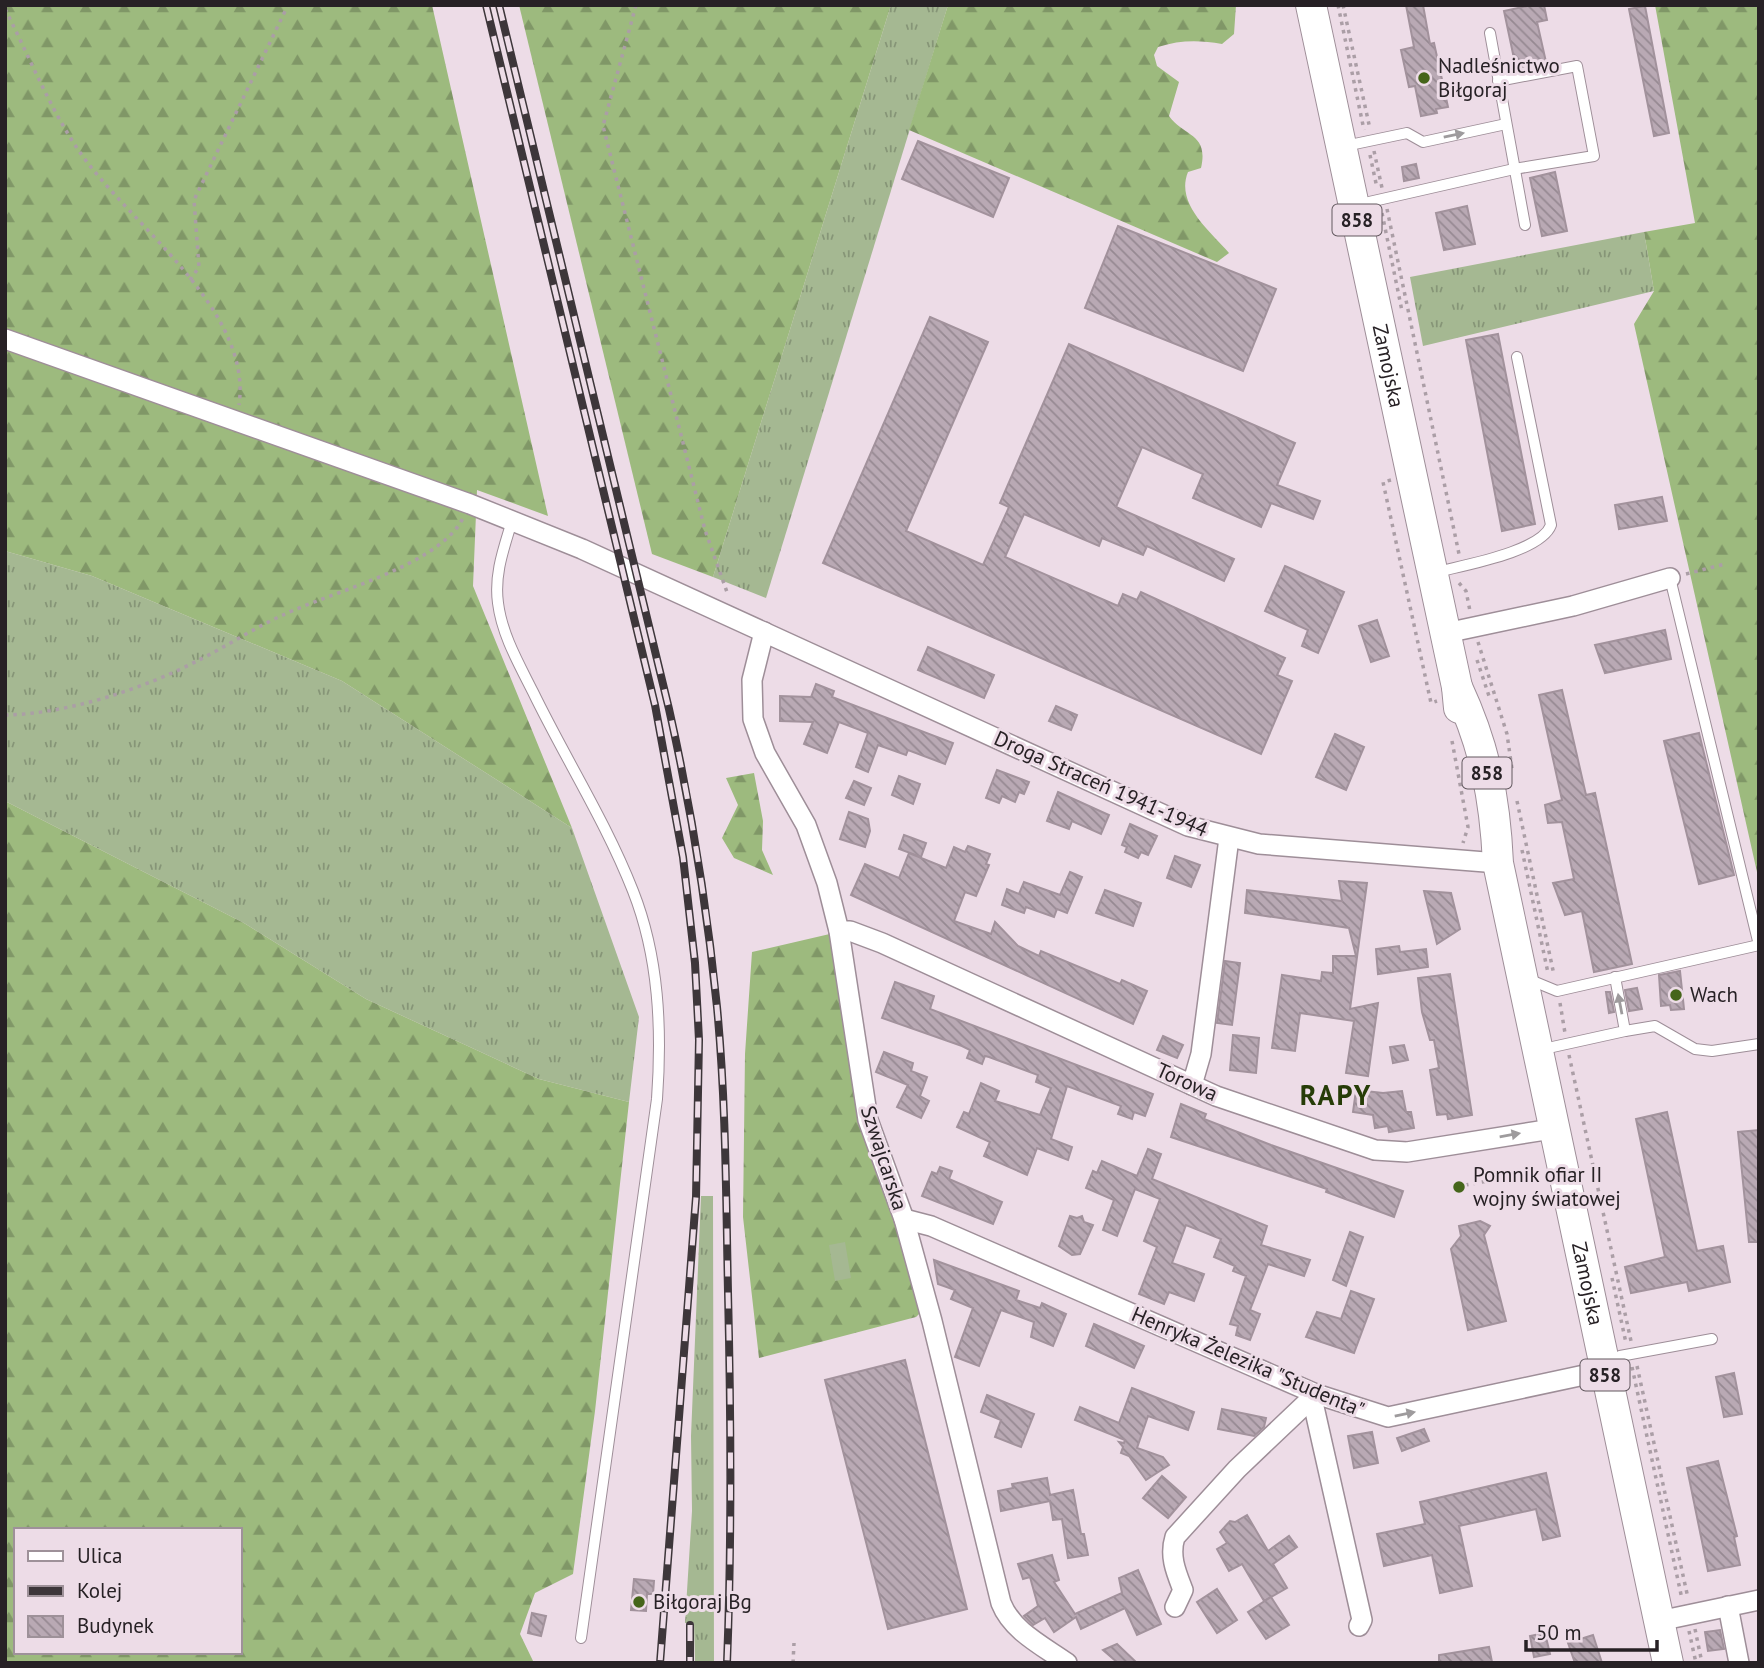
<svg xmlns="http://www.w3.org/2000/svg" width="1764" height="1668" viewBox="0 0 1764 1668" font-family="'PT Sans',sans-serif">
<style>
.grass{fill:url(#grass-tufts)}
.forest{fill:url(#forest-firs);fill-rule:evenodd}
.pitch{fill:#a5b892}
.building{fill:url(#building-back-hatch);stroke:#a2929c;stroke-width:2}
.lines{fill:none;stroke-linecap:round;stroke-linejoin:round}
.lane-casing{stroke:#9e8e98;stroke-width:12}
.street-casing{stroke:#9e8e98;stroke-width:22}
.primary-casing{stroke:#9e8e98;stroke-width:32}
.path{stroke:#ab9ea6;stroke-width:3.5;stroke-dasharray:3.5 5;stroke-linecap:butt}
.lane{stroke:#fff;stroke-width:10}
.street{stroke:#fff;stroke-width:19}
.primary{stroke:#fff;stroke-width:30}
.rail-casing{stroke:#3d363a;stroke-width:8}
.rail{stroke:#eddce7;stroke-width:5;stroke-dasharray:16;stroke-linecap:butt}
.oneway{fill:#9e9b9d}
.poi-dot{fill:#45651a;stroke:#eddce7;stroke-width:2.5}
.labels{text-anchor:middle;stroke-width:6;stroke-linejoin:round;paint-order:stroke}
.shield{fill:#eddce7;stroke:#62595f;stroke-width:2}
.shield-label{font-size:19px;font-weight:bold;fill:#272125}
.poi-label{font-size:21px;fill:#272125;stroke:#eddce7;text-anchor:start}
.street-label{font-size:21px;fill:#272125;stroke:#eddce7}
.district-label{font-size:28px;font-weight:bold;letter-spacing:2px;fill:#263c07;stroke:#eddce7}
</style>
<defs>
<pattern id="grass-tufts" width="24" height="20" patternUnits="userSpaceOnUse" patternTransform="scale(1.75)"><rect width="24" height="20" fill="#a5b892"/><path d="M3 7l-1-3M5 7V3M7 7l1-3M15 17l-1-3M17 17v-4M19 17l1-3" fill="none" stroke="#869577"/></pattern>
<pattern id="forest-firs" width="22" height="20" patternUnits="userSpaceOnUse" patternTransform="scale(1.75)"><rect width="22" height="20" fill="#9dba7e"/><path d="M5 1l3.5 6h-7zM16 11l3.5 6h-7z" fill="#809767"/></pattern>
<pattern id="building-back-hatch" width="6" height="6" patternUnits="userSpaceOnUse" patternTransform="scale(1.75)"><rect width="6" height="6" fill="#b9a9b4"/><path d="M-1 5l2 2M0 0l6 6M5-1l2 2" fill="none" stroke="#968992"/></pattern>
</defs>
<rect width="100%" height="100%" fill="#eddce7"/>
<g class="grass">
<polygon points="891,5 948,5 766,598 713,577"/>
<polygon points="1644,232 1654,291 1423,346 1410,277"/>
<polygon points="5,551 92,576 342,681 572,828 639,1017 629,1102 539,1079 366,999 244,923 5,801"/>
<polygon points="701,1196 713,1196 714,1663 695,1663 694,1623 685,1623 692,1511 691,1436"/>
</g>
<g class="forest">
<polygon points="5,5 432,5 548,516 477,490 473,586 572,828 342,681 92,576 5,551"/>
<polygon points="519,5 891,5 713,577 652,554"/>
<path d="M 948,5 L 1236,5 L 1234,34 L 1222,44 C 1199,40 1180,40 1158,47 L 1154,55 L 1157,66 L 1179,82 L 1169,116 C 1184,137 1209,133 1201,168 L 1188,172 C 1175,204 1210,231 1229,253 L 1217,262 L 909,130 Z"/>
<polygon points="1655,5 1759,5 1759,881 1634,324 1654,291 1644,232 1695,223"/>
<polygon points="754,773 763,821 762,850 773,875 734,858 722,838 738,805 726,778"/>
<path d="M 5,801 L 244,923 L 366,999 L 539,1079 L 629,1102 L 595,1411 L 573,1574 L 535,1593 L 520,1634 L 534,1663 L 5,1663 ZM 16,1530 L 240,1530 L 240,1652 L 16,1652 Z"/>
<polygon points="834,933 894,1210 921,1312 916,1317 759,1358 743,1217 745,1054 752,952"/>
</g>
<polygon class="pitch" points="845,1242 851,1278 835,1281 829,1245"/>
<g class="building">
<polygon points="1406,5 1423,5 1430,44 1434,43 1448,107 1436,109 1437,113 1421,116 1415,86 1409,87 1401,50 1414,47"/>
<polygon points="1532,5 1544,5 1547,20 1537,22 1546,62 1516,68 1504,11"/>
<polygon points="1645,6 1669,133 1654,136 1629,9"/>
<polygon points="918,141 1009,178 993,217 902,179"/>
<polygon points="1416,164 1419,178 1404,181 1402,167"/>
<polygon points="1555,172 1567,231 1542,236 1530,178"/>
<polygon points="1467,206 1475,244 1444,250 1436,213"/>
<polygon points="1118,226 1276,289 1243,371 1085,308"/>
<polygon points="930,317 988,342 906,531 983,565 1009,507 1000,503 1069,344 1295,443 1277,485 1320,501 1313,519 1271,503 1261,527 1193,498 1203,474 1142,447 1116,507 1234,559 1224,581 1147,546 1143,555 1102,538 1099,546 1024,514 1005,557 1118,606 1123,594 1137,600 1141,592 1285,658 1277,675 1292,681 1261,754 823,563"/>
<polygon points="1498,334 1535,524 1502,531 1466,340"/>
<polygon points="1662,497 1667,521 1619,529 1615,505"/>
<polygon points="1285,566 1344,592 1318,653 1302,646 1308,630 1265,611"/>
<polygon points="1377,620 1389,656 1371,662 1359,626"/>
<polygon points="1665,630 1671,659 1605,673 1595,645"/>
<polygon points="928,647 994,675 984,698 918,670"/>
<polygon points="816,684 834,691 832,697 953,743 945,764 908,750 906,755 878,745 868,772 856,767 868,733 839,722 827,753 804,744 813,722 780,721 780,696 811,697"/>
<polygon points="1562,690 1586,795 1595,793 1632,964 1594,972 1582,911 1565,915 1553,883 1574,879 1562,822 1548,823 1545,805 1562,800 1539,695"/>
<polygon points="1056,706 1077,715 1071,730 1049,721"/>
<polygon points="1699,733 1734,875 1699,884 1664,741"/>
<polygon points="1335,734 1364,747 1346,790 1316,777"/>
<polygon points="997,770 1029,782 1024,794 1019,792 1015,802 1002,796 999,803 986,798"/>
<polygon points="899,776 920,784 913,804 892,795"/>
<polygon points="854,781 871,788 864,805 846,798"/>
<polygon points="1058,792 1109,815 1101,834 1072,821 1069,829 1047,821"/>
<polygon points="849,812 868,819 870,831 865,847 840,839"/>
<polygon points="1130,824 1157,836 1148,855 1141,852 1138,858 1125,852 1127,847 1122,845"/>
<polygon points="904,835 926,843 921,857 899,849"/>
<polygon points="968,846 990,854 986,864 989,865 976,896 965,892 954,921 991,934 995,922 1018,946 1039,956 1041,951 1120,984 1122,980 1147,991 1133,1024 851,895 865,864 899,878 909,853 946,868 954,847 965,852"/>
<polygon points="1175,856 1200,865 1191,887 1167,878"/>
<polygon points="1070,872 1082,877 1067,913 1057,909 1054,917 1026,907 1024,913 1002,905 1007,889 1019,894 1024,882 1060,895"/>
<polygon points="1339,881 1367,883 1350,1009 1378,1003 1368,1076 1346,1073 1354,1021 1300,1013 1295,1051 1272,1048 1282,975 1321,981 1322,972 1333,973 1333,956 1356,956 1349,928 1245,913 1247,890 1342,901"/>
<polygon points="1105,890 1141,903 1133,926 1096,913"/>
<polygon points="1424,891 1451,893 1460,929 1437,944"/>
<polygon points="1399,946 1400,952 1426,949 1428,967 1378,974 1376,949"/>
<polygon points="1225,961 1240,963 1232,1025 1217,1023"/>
<polygon points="1680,971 1684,1009 1671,1010 1670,1005 1661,1006 1659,975"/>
<polygon points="1450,974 1472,1115 1448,1119 1447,1114 1437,1115 1430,1070 1439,1068 1434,1040 1430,1040 1422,1012 1418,978"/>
<polygon points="895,982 934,996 930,1009 1153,1094 1145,1116 1134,1112 1132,1119 1118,1114 1121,1106 1067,1086 1051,1139 1072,1147 1068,1160 1037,1148 1027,1175 984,1156 990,1142 957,1127 964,1112 969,1114 981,1083 999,1091 995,1101 1040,1115 1051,1088 1036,1082 1038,1075 989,1057 985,1056 982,1064 967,1058 970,1050 962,1046 882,1018"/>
<polygon points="1637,988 1642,1009 1629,1011 1625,990"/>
<polygon points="1606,992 1610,992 1614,1012 1609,1013"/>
<polygon points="1233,1035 1259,1038 1256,1073 1230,1070"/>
<polygon points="1163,1036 1183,1045 1177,1058 1157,1050"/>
<polygon points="1404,1045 1408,1060 1393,1063 1390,1047"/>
<polygon points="884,1052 913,1063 911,1071 927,1077 920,1096 929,1101 921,1118 897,1107 908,1085 876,1072"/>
<polygon points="1356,1090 1383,1093 1402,1091 1406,1112 1411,1112 1414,1128 1389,1132 1388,1126 1375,1128 1373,1115 1353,1112"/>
<polygon points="1181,1104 1206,1114 1204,1119 1271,1145 1403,1191 1394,1217 1326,1192 1327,1189 1171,1137"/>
<polygon points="1667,1112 1697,1251 1723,1246 1730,1282 1689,1291 1687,1282 1631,1293 1625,1267 1665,1257 1636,1119"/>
<polygon points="1759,1130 1759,1242 1749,1242 1738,1132"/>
<polygon points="1148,1149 1161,1154 1152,1179 1267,1226 1261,1245 1310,1260 1304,1276 1268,1264 1250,1310 1260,1314 1250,1340 1236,1335 1238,1326 1230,1324 1246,1276 1233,1271 1235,1266 1214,1257 1221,1239 1186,1225 1172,1263 1204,1274 1194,1301 1169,1292 1164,1304 1139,1294 1157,1247 1144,1241 1160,1199 1135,1189 1117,1236 1103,1230 1114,1200 1086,1188 1093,1171 1097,1173 1102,1161 1137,1176"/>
<polygon points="940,1167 952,1171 949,1179 1002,1202 993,1224 922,1196 932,1172 937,1174"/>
<polygon points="1070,1216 1077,1218 1082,1216 1084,1222 1093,1225 1080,1254 1072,1255 1059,1246"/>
<polygon points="1480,1221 1490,1226 1484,1235 1506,1321 1468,1330 1451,1249 1461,1236 1459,1226"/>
<polygon points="1350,1232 1363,1237 1346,1286 1333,1280"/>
<polygon points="934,1260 1019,1291 1016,1300 1040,1308 1042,1303 1066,1314 1053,1346 1031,1337 1034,1322 1001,1310 979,1366 955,1357 973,1308 951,1299 955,1290 938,1284"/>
<polygon points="1351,1291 1374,1299 1354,1353 1306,1337 1317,1312 1341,1319"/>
<polygon points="1094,1324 1144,1346 1134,1368 1086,1346"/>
<polygon points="905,1360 967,1609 888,1629 825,1380"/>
<polygon points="1734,1373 1742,1414 1724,1417 1716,1377"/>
<polygon points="1132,1388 1194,1412 1188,1430 1148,1416 1137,1448 1163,1457 1169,1465 1146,1480 1129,1456 1121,1453 1123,1447 1119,1442 1124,1443 1125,1440 1075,1420 1080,1407 1119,1423"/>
<polygon points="987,1395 1034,1414 1021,1447 995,1437 1001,1420 981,1412"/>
<polygon points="1222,1409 1266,1418 1264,1427 1254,1436 1218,1429"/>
<polygon points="1424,1429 1429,1441 1402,1451 1397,1438"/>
<polygon points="1372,1432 1378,1463 1354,1468 1348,1436"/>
<polygon points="1718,1461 1737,1536 1734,1537 1740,1565 1708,1571 1687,1468"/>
<polygon points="1546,1473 1560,1536 1543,1540 1536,1509 1459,1526 1472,1586 1440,1593 1432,1555 1384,1566 1377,1534 1425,1524 1420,1502"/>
<polygon points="1162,1476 1186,1497 1168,1518 1143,1498"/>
<polygon points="1047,1478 1050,1495 1073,1490 1081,1534 1084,1534 1088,1555 1068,1558 1062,1519 1053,1520 1050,1501 1001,1511 998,1491 1013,1488 1012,1484"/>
<polygon points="1247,1515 1268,1551 1289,1536 1297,1547 1273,1564 1287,1588 1264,1601 1242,1564 1229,1571 1217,1549 1227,1543 1220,1532 1230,1521 1235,1522"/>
<polygon points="1052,1555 1059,1580 1054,1582 1075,1614 1122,1593 1119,1578 1138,1570 1161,1624 1137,1635 1125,1608 1081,1629 1076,1617 1054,1632 1045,1618 1033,1625 1024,1616 1038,1606 1030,1577 1023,1579 1018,1564"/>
<polygon points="634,1579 654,1581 653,1594 647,1594 646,1611 631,1610"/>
<polygon points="1217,1589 1237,1620 1217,1633 1197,1602"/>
<polygon points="1271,1597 1289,1625 1266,1639 1248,1612"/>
<polygon points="532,1613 546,1616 541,1636 528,1633"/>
<polygon points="1720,1630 1724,1649 1708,1651 1705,1632"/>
<polygon points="1545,1633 1550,1654 1534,1657 1530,1636"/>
<polygon points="1593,1635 1602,1663 1575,1663 1568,1643"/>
<polygon points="1117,1644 1137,1663 1118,1663 1103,1650"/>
<polygon points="1489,1647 1492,1662 1439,1663 1439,1655"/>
</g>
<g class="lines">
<g class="lane-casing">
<g id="lane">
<polyline points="1490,33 1525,225"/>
<polyline points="1345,146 1407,133 1423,142 1506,124"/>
<polyline points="1356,205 1514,169 1594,156 1577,66 1498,81"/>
<path d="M 512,521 C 504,548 494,574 498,603 C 502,635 519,664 533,692 C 565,758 606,822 633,891 C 659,957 662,1029 657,1099 L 581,1638"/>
<path d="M 1437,572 C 1464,565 1541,552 1551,525 L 1517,357"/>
<polyline points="1670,578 1759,945"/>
<polyline points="1528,979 1557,991 1759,945"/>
<polyline points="1625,1031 1655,1026 1695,1049 1712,1051 1759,1044"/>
<polyline points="1539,1050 1625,1031 1615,977"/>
<polyline points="1608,1363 1620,1356 1712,1339"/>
</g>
</g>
<g class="street-casing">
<g id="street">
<polyline points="5,339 470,504 582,549 1188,826 1259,844 1498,863"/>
<path d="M 764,632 L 752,680 L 753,719 L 765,753 L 806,825 L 827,883 L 839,931 L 868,1120 L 904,1219 L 932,1321 L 1001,1603 C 1012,1631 1043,1646 1067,1663"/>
<polyline points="1446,633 1573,606 1670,578"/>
<polyline points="839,931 850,931 882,943 1216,1096 1375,1150 1407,1152 1552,1129"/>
<polyline points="1192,1085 1201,1054 1229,838"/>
<polyline points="904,1219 931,1226 1316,1394 1388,1417 1589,1374 1603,1365"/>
<polyline points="1312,1398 1362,1620 1359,1626"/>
<polyline points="1728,1606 1739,1663"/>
<path d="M 1175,1607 L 1183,1590 C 1176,1572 1169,1556 1175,1537 L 1237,1469 L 1316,1394"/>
<polyline points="1659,1621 1759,1600"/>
</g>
</g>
<g class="primary-casing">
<g id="primary">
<path id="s1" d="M 1311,5 L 1457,687 L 1459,708"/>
<path id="s2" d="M 1457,687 C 1485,747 1495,798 1498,863 L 1668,1663"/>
</g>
</g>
<g class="path">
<polyline points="636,5 603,126 705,530 728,595"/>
<polyline points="1338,5 1364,130"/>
<polyline points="1343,5 1370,129"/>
<path d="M 5,9 C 29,56 49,107 79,151 C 129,224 253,309 239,405"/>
<polyline points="1374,151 1382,188"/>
<polyline points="1370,155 1377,188"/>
<polyline points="1387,209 1459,554"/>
<polyline points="1382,213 1402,311"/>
<polyline points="190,280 199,267 194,200 288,5"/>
<polyline points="1391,480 1383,482 1431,703 1437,701"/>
<polyline points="1686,574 1725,564"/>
<polyline points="1459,583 1466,591 1470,611"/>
<polyline points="1478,642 1507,734 1512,769"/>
<polyline points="1477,660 1490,699"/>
<path d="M 5,715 C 67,714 143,689 199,660 C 227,646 254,628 283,615 C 331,592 439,566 463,518"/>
<polyline points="1452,741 1468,827 1463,843"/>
<polyline points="1517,801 1554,975"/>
<polyline points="1522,850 1548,973"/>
<polyline points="1560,1003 1565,1033"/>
<polyline points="1569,1055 1631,1341"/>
<polyline points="1465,1185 1540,1172"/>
<polyline points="1612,1278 1626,1343"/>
<polyline points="1637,1366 1688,1598"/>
<polyline points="1632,1367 1682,1599"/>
<polyline points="1695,1629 1702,1663"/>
<polyline points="1689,1631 1696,1663"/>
<polyline points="793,1663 794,1643"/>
</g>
<use href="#lane" class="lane"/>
<use href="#street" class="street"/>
<use href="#primary" class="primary"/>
<g class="rail-casing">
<g id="rail">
<polyline points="486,5 655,705 683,857 695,963 699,1040 696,1197 660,1663"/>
<path d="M 499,5 L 669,709 C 691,807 707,907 717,1007 C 726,1102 726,1197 728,1292 C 731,1416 732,1539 727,1663"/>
<polyline points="690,1625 690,1663"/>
</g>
</g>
<use href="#rail" class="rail"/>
</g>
<defs><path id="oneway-solid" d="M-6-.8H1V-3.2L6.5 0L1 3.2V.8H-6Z" transform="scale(1.75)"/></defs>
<g class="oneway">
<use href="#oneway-solid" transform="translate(1454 135) rotate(-12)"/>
<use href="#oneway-solid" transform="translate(1620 1004) rotate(-101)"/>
<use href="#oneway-solid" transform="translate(1510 1135) rotate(-10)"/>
<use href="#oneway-solid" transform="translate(1405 1414) rotate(-12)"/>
</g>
<g class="poi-dot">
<circle cx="1424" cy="78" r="7"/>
<circle cx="1676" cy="995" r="7"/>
<circle cx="1459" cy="1187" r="7"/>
<circle cx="639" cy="1602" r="7"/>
</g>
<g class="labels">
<g class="shield">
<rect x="1332.5" y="204.5" width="49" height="31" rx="5"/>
<rect x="1462.5" y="757.5" width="49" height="31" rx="5"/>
<rect x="1580.5" y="1359.5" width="49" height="31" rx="5"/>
</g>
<g class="shield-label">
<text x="1357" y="227">858</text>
<text x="1487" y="780">858</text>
<text x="1605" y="1382">858</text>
</g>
<g class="poi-label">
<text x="1438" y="73">Nadleśnictwo<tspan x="1438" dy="24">Biłgoraj</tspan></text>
<text x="1690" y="1002">Wach</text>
<text x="1473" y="1182">Pomnik ofiar II<tspan x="1473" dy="24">wojny światowej</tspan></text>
<text x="653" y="1609">Biłgoraj Bg</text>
</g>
<g class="street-label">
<text dy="7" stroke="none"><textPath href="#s1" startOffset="369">Zamojska</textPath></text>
<text transform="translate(1101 784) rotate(24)" y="7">Droga Straceń 1941-1944</text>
<text transform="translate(1187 1082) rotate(24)" y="7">Torowa</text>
<text transform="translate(884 1158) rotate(72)" y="7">Szwajcarska</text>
<text dy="7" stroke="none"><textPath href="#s2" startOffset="612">Zamojska</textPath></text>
<text transform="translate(1248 1362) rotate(23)" y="7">Henryka Żelezika "Studenta"</text>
</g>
<g class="district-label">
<text x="1336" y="1105">RAPY</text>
</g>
</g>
<rect width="1764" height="1668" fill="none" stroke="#272125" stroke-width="14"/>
<rect x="14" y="1528" width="228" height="126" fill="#eddce7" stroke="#9e9199" stroke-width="2"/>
<rect x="28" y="1551" width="35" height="10" fill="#ffffff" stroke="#9e9199" stroke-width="2"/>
<text x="77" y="1563" font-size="21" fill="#272125">Ulica</text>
<rect x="28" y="1586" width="35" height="10" fill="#3d363a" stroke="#9e9199" stroke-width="2"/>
<text x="77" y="1598" font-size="21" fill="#272125">Kolej</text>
<rect x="28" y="1616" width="35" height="21" fill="url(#building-back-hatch)" stroke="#9e9199" stroke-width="2"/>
<text x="77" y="1633" font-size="21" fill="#272125">Budynek</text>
<path d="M1526 1640v10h131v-10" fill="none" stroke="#272125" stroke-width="3.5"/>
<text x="1536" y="1640" font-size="21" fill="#272125" stroke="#eddce7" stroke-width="5" paint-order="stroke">50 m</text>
</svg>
